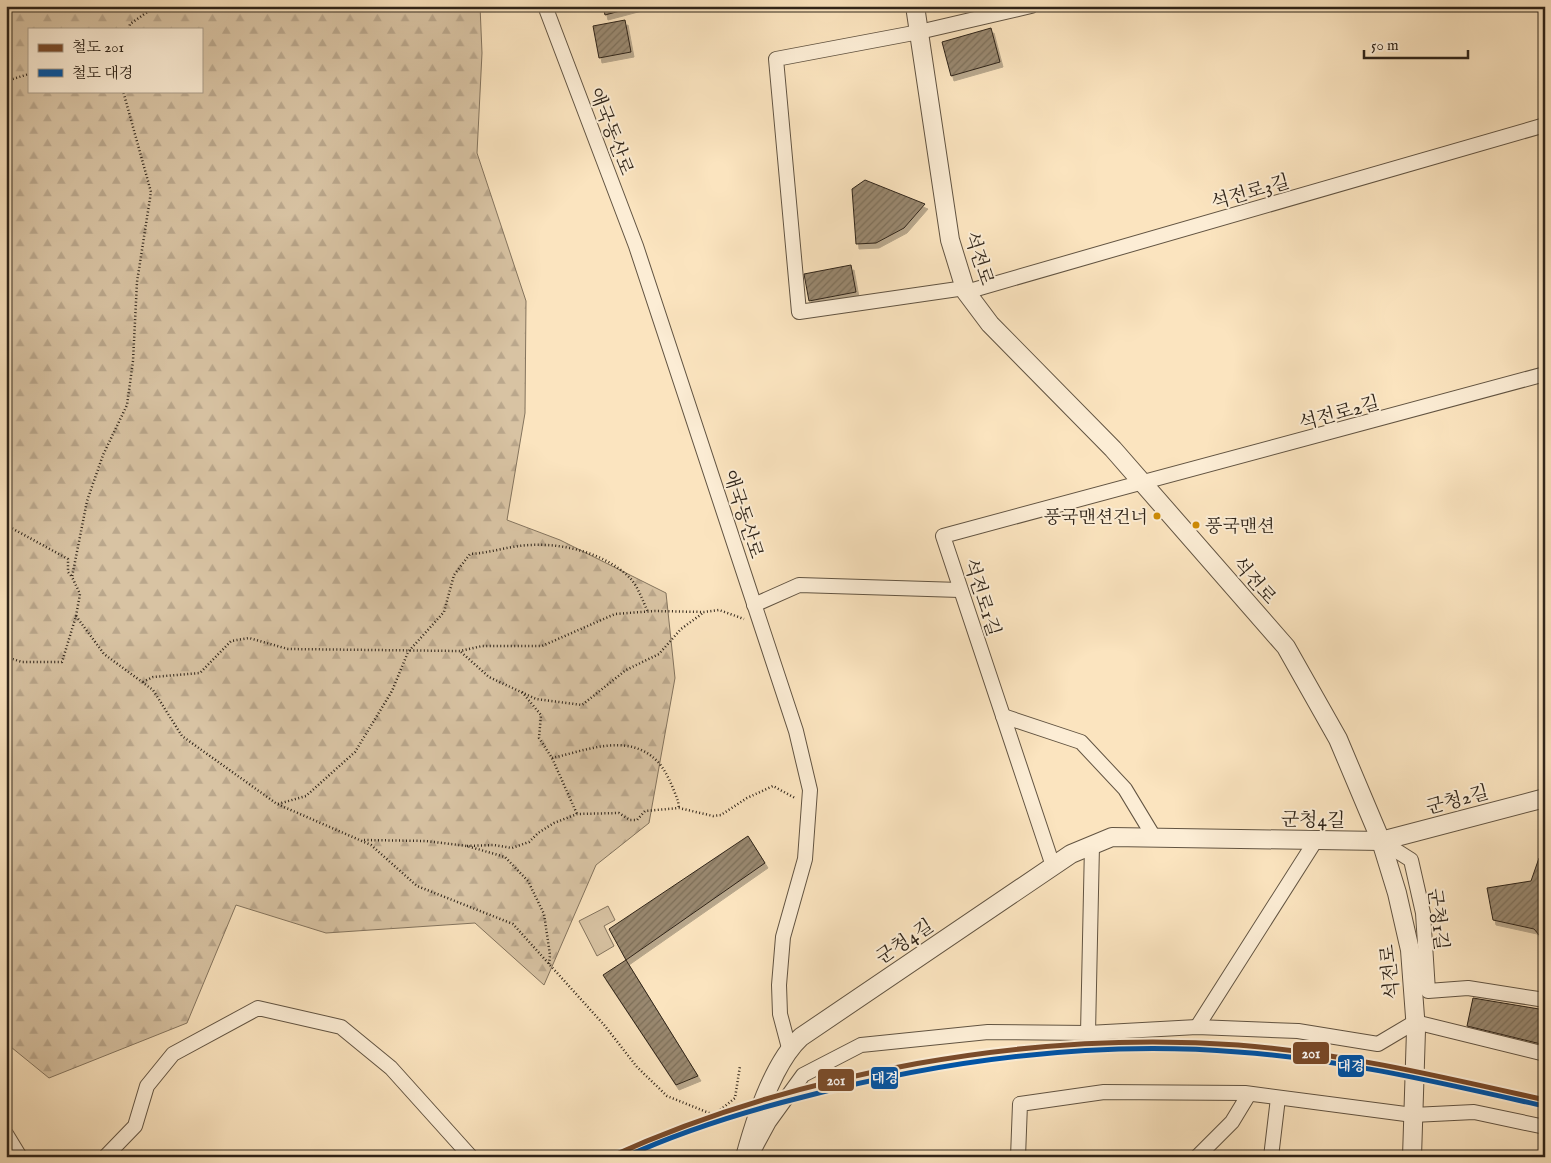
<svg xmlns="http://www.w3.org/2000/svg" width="1551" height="1163" viewBox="0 0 1551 1163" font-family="'IM FELL English','Noto Serif KR',serif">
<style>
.forest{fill:url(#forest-firs);stroke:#84745e;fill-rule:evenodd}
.park{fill:#d8c3a3;stroke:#84745e}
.building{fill:url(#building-hatch);stroke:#2f2419;filter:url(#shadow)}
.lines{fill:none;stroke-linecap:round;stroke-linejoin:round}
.minor-casing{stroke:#625442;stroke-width:16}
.tertiary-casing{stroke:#625442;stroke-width:20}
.path{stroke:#2f2419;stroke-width:2.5;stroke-dasharray:1 2.5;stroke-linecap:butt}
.minor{stroke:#fcedd5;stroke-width:14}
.tertiary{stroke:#fcedd5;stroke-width:18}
.rail-1-casing{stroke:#fcedd5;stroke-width:9}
.rail-2-casing{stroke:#fcedd5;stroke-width:9}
.rail-1{stroke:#7a4b2a;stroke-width:5}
.rail-2{stroke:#0054a6;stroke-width:5}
.bus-dot{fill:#cf8c05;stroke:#fcedd5;stroke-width:2}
.labels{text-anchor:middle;stroke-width:4;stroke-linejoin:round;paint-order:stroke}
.bus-label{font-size:18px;fill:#2f2419;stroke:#fcedd5;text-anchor:end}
.street-label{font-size:19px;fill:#2f2419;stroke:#fcedd5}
.line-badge{stroke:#fcedd5;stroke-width:2}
.badge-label{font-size:14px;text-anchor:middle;font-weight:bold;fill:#fff}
</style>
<defs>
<pattern id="forest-firs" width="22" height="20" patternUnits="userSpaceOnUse" patternTransform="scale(1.25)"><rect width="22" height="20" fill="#d8c3a3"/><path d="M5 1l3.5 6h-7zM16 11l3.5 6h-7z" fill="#baa78c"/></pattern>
<pattern id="building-hatch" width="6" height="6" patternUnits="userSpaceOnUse" patternTransform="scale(1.25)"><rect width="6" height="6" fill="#99886f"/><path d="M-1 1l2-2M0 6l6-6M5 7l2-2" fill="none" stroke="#7d6f5a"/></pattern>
<filter id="shadow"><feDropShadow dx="3" dy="5" stdDeviation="0" flood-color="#0004"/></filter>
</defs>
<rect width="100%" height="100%" fill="#fbe4bf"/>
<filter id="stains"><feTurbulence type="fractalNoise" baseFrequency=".004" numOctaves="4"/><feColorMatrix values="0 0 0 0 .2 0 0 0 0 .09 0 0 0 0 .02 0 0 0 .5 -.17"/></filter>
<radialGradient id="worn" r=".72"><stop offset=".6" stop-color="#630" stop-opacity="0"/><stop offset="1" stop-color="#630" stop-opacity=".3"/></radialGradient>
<path class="forest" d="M 6,6 L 480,6 L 482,53 L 477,153 L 526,301 L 525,413 L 507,520 L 560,540 L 666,593 L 675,678 L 649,823 L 596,865 L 544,985 L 475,923 L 326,933 L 236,905 L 187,1023 L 49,1078 L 6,1043 ZM 29,29 L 201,29 L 201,91 L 29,91 Z"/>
<polygon class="park" points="608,906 615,920 604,926 614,946 597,956 579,921"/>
<g class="building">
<polygon points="603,6 639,6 605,15"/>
<polygon points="625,20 631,52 599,58 593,26"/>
<polygon points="991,28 1000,62 951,76 942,42"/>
<polygon points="865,180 925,204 904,228 876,243 856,244 852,189"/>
<polygon points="851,265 856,292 809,301 804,274"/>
<polygon points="748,836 765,863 626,960 609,929"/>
<polygon points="1539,858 1545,860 1545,942 1534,929 1493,920 1487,888 1531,881"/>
<polygon points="626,960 698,1076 676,1085 603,975"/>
<polygon points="1473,998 1545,1010 1545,1045 1467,1026"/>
</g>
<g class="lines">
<g class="minor-casing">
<g id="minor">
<polyline points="545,6 636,246 796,731 810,790 805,859 783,937 779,985 780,1014 789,1048"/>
<polyline points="965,288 799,312 776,59 919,32 1031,6"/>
<polyline points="966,292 1545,125"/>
<polyline points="754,605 799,585 960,590"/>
<polyline points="1003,716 1081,742 1125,789 1154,837"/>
<polyline points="1381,841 1411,860 1423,913 1428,991 1468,988 1545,1000"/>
<polyline points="1053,866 943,536 1545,374"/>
<polyline points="1197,1027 1316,840"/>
<polyline points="1088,1033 1092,845"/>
<polyline points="6,1134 20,1157"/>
<polyline points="105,1157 135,1126 147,1086 173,1054 258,1008 341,1027 391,1068 471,1157"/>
<polyline points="750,1157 769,1122 803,1075 861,1045 988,1032 1088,1033 1197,1027 1298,1031 1378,1044 1415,1022 1545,1054"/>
<polyline points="1018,1157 1020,1104 1104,1092 1245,1093 1413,1115 1474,1112 1545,1127"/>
<polyline points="1197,1157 1232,1122 1249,1094"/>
<polyline points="1271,1157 1278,1098"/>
</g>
</g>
<g class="tertiary-casing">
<g id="tertiary">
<polyline points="915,6 950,240 966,292 990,324 1113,449 1286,647 1338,739 1381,841 1397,893 1410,950 1416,1030 1412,1157"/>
<path d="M 745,1157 C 755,1120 773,1063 801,1037 L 1071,854 L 1112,837 L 1381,841 L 1545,798"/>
</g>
</g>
<g class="path">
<polyline points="129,29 130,24 156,6"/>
<polyline points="6,81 29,74"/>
<polyline points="6,525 68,559 68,572 72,577"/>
<polyline points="76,616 104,654 153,690 182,736 277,804 371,845 417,886 513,924 605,1026 637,1067 667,1096 714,1115 735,1098 740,1066"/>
<polyline points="461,652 489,677 536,699 582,705 626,670 659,654 681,629 703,613"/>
<polyline points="6,657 22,662 62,662 76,616 80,594 72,577 87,501 103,455 127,405 133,361 137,282 151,192 123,91"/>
<polyline points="143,682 153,677 200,673 231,641 249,638 288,649 460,651 482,646 542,646 615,614 655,611 704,612 719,610 744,619"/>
<polyline points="522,692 541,715 539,738 552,758 577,814"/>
<path d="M 552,758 C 585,751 627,732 656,760 C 666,769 673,788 678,801 L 679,808"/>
<path d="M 278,804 L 306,796 L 355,752 L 392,691 L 408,652 L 444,612 L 454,575 L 470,554 C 488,553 503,548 519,546 C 556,541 603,551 630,578 C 638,586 643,602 648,612"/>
<polyline points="364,840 426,841 467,846 505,857 528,881 544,914 550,955 549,964"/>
<polyline points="467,846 494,845 512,848 529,842 538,833 554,823 577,814 619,813 630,820 637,820 645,811 679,808 713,816 721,815 747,798 773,786 795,798"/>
</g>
<use href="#minor" class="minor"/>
<use href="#tertiary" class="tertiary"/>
<g class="rail-1-casing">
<path id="rail-1" d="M 610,1157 C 797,1072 1033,1030 1238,1045 C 1342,1053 1443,1077 1545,1100"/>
</g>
<g class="rail-2-casing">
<path id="rail-2" d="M 625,1157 C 682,1131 743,1112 803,1097 C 945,1060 1091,1040 1238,1052 C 1341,1059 1442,1083 1544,1106"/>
</g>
<use href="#rail-1" class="rail-1"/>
<use href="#rail-2" class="rail-2"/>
</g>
<g class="bus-dot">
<circle cx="1157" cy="516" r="4.5"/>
<circle cx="1196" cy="525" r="4.5"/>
</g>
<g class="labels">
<g class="bus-label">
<text x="1148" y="523">풍국맨션건너</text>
<text x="1205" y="532" text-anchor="start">풍국맨션</text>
</g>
<g class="street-label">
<text transform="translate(612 131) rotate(69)" y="7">애국동산로</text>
<text transform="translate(1250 191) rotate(-16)" y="7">석전로3길</text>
<text transform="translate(980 258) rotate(72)" y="7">석전로</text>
<text transform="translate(1339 412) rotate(-15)" y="7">석전로2길</text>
<text transform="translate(744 514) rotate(72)" y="7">애국동산로</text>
<text transform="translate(1255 580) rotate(49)" y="7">석전로</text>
<text transform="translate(983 597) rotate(72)" y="7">석전로1길</text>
<text transform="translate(1457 799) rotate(-15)" y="7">군청2길</text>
<text transform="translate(1313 819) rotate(1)" y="7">군청4길</text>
<text transform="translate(1439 919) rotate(83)" y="7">군청1길</text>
<text transform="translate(904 941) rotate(-34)" y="7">군청4길</text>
<text transform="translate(1389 972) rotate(-96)" y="7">석전로</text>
</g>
</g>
<g class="line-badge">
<rect x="1292" y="1041" width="38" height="24" rx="5" fill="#7a4b2a"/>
<rect x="1337" y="1054" width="28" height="24" rx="5" fill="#0054a6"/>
<rect x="870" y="1066" width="29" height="24" rx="5" fill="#0054a6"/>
<rect x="817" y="1068" width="38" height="24" rx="5" fill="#7a4b2a"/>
</g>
<g class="badge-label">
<text x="1311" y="1058">201</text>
<text x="1351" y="1071">대경</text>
<text x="885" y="1083">대경</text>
<text x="836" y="1085">201</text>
</g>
<rect width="1551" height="1163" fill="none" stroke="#fbe4bf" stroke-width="25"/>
<rect x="8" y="8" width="1536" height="1148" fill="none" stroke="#2f2419" stroke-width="2.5"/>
<rect x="12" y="12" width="1526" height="1138" fill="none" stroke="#2f2419"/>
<rect x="28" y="28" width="175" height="65" fill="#fcedd5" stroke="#aa9d8a"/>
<rect x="38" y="44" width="25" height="8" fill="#7a4b2a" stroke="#aa9d8a"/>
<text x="72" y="52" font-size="15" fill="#2f2419">철도 201</text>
<rect x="38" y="69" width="25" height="8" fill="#0054a6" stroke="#aa9d8a"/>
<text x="72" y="78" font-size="15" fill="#2f2419">철도 대경</text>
<path d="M1364 50v8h104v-8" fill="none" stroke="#2f2419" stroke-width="2.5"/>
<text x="1371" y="50" font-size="15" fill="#2f2419" stroke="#fcedd5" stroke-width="4" paint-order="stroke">50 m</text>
<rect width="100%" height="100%" filter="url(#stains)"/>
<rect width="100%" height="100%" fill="url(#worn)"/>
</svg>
